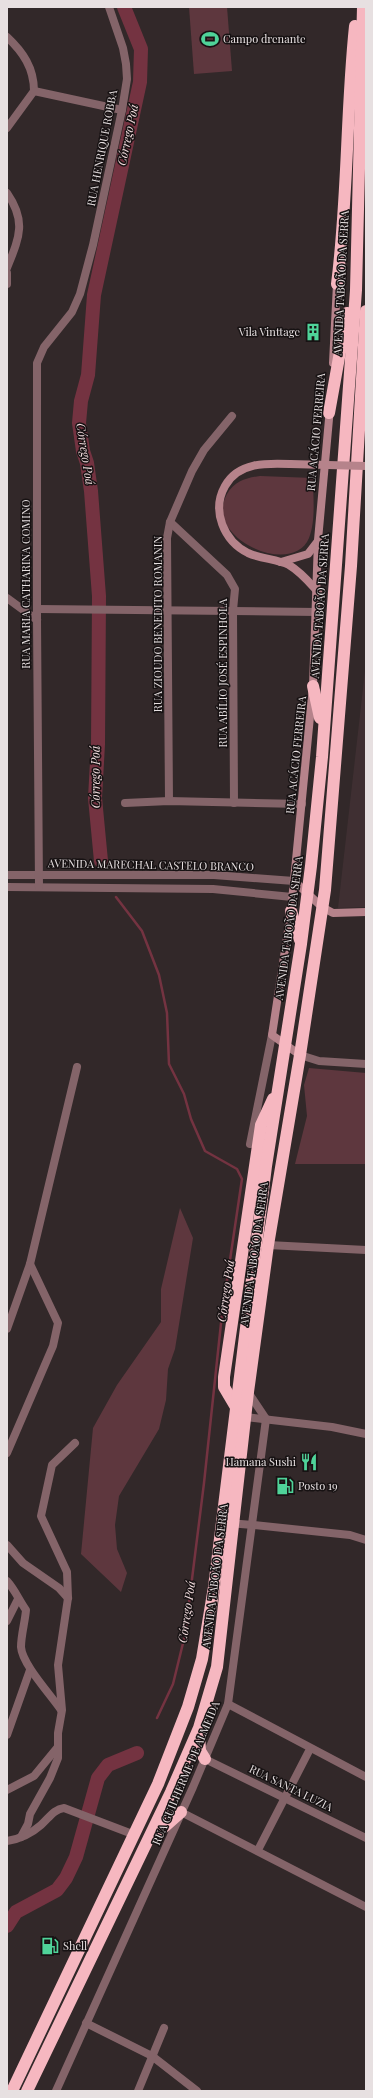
<svg xmlns="http://www.w3.org/2000/svg" width="373" height="2098" viewBox="0 0 373 2098" font-family="'Playfair Display',serif">
<style>
.built{fill:#3f2f32}
.green{fill:#5e373e}
.lines{fill:none;stroke-linecap:round;stroke-linejoin:round}
.stream{stroke:#743341;stroke-width:2.5}
.river{stroke:#743341;stroke-width:14}
.minor{stroke:#846469;stroke-width:8}
.tertiary{stroke:#846469;stroke-width:8}
.secondary{stroke:#b6838b;stroke-width:8}
.motorway{stroke:#f6b7c0;stroke-width:12}
.secondary-bridge{stroke:#b6838b;stroke-width:8}
.labels{text-anchor:middle;stroke-width:3;stroke-linejoin:round;paint-order:stroke}
.poi-label{font-size:11px;fill:#e7e0e1;stroke:#171213;text-anchor:start}
.street-label{font-size:11px;fill:#e7e0e1;stroke:#171213}
.water-label{font-size:12px;font-style:italic;fill:#f1dbdd;stroke:#171213}
</style>
<rect width="100%" height="100%" fill="#322829"/>
<polygon class="built" points="366,662 366,907 338,908"/>
<g class="green">
<polygon points="189,7 227,7 232,71 194,74"/>
<path d="M 260,476 L 313,478 C 313,497 316,520 309,538 C 293,578 202,538 227,494 C 235,481 246,478 260,476 Z"/>
<polygon points="309,1068 366,1073 366,1164 295,1164 307,1116 304,1085"/>
<polygon points="180,1208 193,1238 175,1349 168,1369 166,1400 159,1429 119,1496 115,1525 117,1549 127,1573 121,1592 81,1554 93,1428 117,1385 161,1322 161,1289"/>
</g>
<g class="lines">
<polyline class="stream" points="116,897 142,931 159,975 167,1013 169,1064 184,1094 191,1119 205,1151 237,1169 242,1179 222,1314 204,1483 185,1635 173,1684 157,1718"/>
<g class="river">
<polyline points="101,861 95,798 98,744 99,596 91,491 87,463 83,451 79,423 81,401 88,375 94,295 140,82 141,49 124,7"/>
<polyline points="7,1926 16,1912 57,1890 66,1878 76,1857 98,1778 108,1765 137,1753"/>
</g>
<g class="minor">
<path d="M 7,37 C 23,52 34,68 34,91 L 7,128"/>
<polyline points="34,91 122,110"/>
<path d="M 7,193 C 27,222 19,238 7,268"/>
<polyline points="7,273 7,284"/>
<polyline points="170,522 227,575 235,589 233,610 234,803"/>
<polyline points="7,598 37,620"/>
<polyline points="38,609 317,612"/>
<polyline points="169,801 167,538 170,522 192,471 204,450 232,416"/>
<polyline points="125,803 169,801 302,804"/>
<polyline points="7,875 214,875 294,881"/>
<polyline points="7,887 213,889 292,897"/>
<polyline points="39,887 37,620 37,363 44,347 72,312 80,294 93,245 122,110 127,79 126,64 123,48 109,7"/>
<polyline points="300,1055 319,1061 366,1064"/>
<polyline points="250,1144 272,1035"/>
<polyline points="268,1245 366,1250"/>
<polyline points="7,1329 30,1264 77,1067"/>
<polyline points="7,1453 53,1346 58,1323 30,1264"/>
<polyline points="253,1525 350,1535 366,1540"/>
<polyline points="7,1545 23,1563 59,1588 68,1598"/>
<path d="M 7,1581 C 15,1590 19,1600 26,1610 C 25,1622 21,1635 21,1647 C 22,1664 51,1695 61,1710"/>
<polyline points="7,1621 18,1599"/>
<polyline points="228,1704 366,1777"/>
<polyline points="7,1735 30,1670"/>
<polyline points="205,1759 366,1838"/>
<polyline points="7,1790 34,1776 57,1748"/>
<polyline points="181,1812 366,1907"/>
<polyline points="21,1837 28,1824 30,1814 50,1778 58,1758 58,1733 62,1710 58,1665 68,1598 67,1572 41,1516 52,1465 75,1443"/>
<path d="M 7,1841 C 20,1839 32,1833 41,1825 C 49,1818 54,1809 64,1808 L 135,1835"/>
<polyline points="258,1850 310,1749"/>
<polyline points="86,2023 152,2056 197,2091"/>
<polyline points="138,2091 164,2028"/>
</g>
<g class="tertiary">
<polyline points="248,1392 266,1419"/>
<polyline points="246,1417 332,1427 366,1434"/>
<polyline points="228,1523 253,1525"/>
<polyline points="56,2091 193,1787 228,1704 266,1419"/>
</g>
<g class="secondary">
<polyline points="333,363 337,284"/>
<path d="M 290,464 C 267,463 238,462 225,486 C 211,511 224,541 248,553 C 261,559 277,559 289,565 C 301,572 309,582 318,592"/>
<polyline points="281,562 308,554 318,541"/>
<polyline points="294,881 322,907 333,913 366,912"/>
<polyline points="300,1055 272,1035 291,911 313,686 318,540 330,408"/>
</g>
<g class="motorway">
<path d="M 337,284 C 348,198 346,112 355,26"/>
<polyline points="329,413 347,313"/>
<polyline points="313,686 320,718"/>
<polyline points="291,911 300,940"/>
<polyline points="237,1409 224,1387 224,1377 261,1125 273,1099"/>
<polyline points="199,1732 200,1751 205,1759"/>
<polyline points="154,1836 181,1812"/>
<polyline points="12,2091 158,1784 188,1707 202,1659 214,1587 266,1166 301,944 311,866 322,757 356,290 363,7"/>
<polyline points="27,2091 171,1792 199,1728 217,1667 248,1392 268,1245 300,1055 325,890 351,566 366,311"/>
</g>
<polyline class="secondary-bridge" points="290,464 366,466"/>
</g>
<defs>
<g id="stadium-bare" transform="scale(1.38)"><path d="M0-5a6.5 5 0 1 0 0 10a6.5 5 0 1 0 0-10ZM-3.5-1.8h7v3.6h-7Z" fill="#4fd399" stroke="#171213" stroke-width="2.5" paint-order="stroke"/></g>
<g id="building-bare" transform="scale(1.38)"><path d="M-4-6H4V6H1V3H-1V6H-4ZM-2.5-4.3h1.7v1.8h-1.7ZM.8-4.3h1.7v1.8H.8ZM-2.5-1h1.7V.8h-1.7ZM.8-1h1.7V.8H.8Z" fill="#4fd399" stroke="#171213" stroke-width="2.5" paint-order="stroke"/></g>
<g id="restaurant-bare" transform="scale(1.38)"><path d="M-5-6h1v4h1v-4h1v4h1v-4h1v5L-1.5 .5V6h-2V.5L-5-1ZM5-6V6H3V1.5H1.5Q1.5-4 5-6Z" fill="#4fd399" stroke="#171213" stroke-width="2.5" paint-order="stroke"/></g>
<g id="fuel-bare" transform="scale(1.38)"><path d="M-5.5-6h7V0h2V4h1.3V-2.5L3-4.5l.8-.8L6-3V5H2.5V1h-1V6h-7ZM-4.2-4.7v3.2H.2V-4.7Z" fill="#4fd399" stroke="#171213" stroke-width="2.5" paint-order="stroke"/></g>
</defs>
<g fill-rule="evenodd">
<use href="#stadium-bare" x="210" y="39"/>
<use href="#building-bare" x="313" y="332"/>
<use href="#restaurant-bare" x="309" y="1462"/>
<use href="#fuel-bare" x="285" y="1486"/>
<use href="#fuel-bare" x="50" y="1946"/>
</g>
<g class="labels">
<g class="poi-label">
<text x="223" y="43">Campo drenante</text>
<text x="300" y="336" text-anchor="end">Vila Vinttage</text>
<text x="296" y="1466" text-anchor="end">Hamana Sushi</text>
<text x="298" y="1490">Posto 19</text>
<text x="63" y="1950">Shell</text>
</g>
<g class="street-label">
<text transform="translate(102 148) rotate(-79)" y="4">RUA HENRIQUE ROBBA</text>
<text transform="translate(341 283) rotate(-87)" y="4">AVENIDA TABOÃO DA SERRA</text>
<text transform="translate(316 432) rotate(-85)" y="4">RUA ACÁCIO FERREIRA</text>
<text transform="translate(26 584) rotate(-90)" y="4">RUA MARIA CATHARINA COMINO</text>
<text transform="translate(320 606) rotate(-86)" y="4">AVENIDA TABOÃO DA SERRA</text>
<text transform="translate(158 624) rotate(-90)" y="4">RUA ZIOUDO BENEDITO ROMANIN</text>
<text transform="translate(223 673) rotate(-90)" y="4">RUA ABÍLIO JOSÉ ESPINHOLA</text>
<text transform="translate(296 755) rotate(-84)" y="4">RUA ACÁCIO FERREIRA</text>
<text transform="translate(151 865) rotate(1)" y="4">AVENIDA MARECHAL CASTELO BRANCO</text>
<text transform="translate(289 928) rotate(-82)" y="4">AVENIDA TABOÃO DA SERRA</text>
<text transform="translate(254 1254) rotate(-82)" y="4">AVENIDA TABOÃO DA SERRA</text>
<text transform="translate(215 1576) rotate(-83)" y="4">AVENIDA TABOÃO DA SERRA</text>
<text transform="translate(186 1773) rotate(-67)" y="4">RUA GUILHERME DE ALMEIDA</text>
<text transform="translate(291 1788) rotate(26)" y="4">RUA SANTA LUZIA</text>
</g>
<g class="water-label">
<text transform="translate(128 135) rotate(-78)" y="4">Córrego Poá</text>
<text transform="translate(85 454) rotate(81)" y="4">Córrego Poá</text>
<text transform="translate(96 777) rotate(-90)" y="4">Córrego Poá</text>
<text transform="translate(226 1291) rotate(-82)" y="4">Córrego Poá</text>
<text transform="translate(187 1612) rotate(-82)" y="4">Córrego Poá</text>
</g>
</g>
<rect width="373" height="2098" fill="none" stroke="#e7e0e1" stroke-width="16"/>
</svg>
